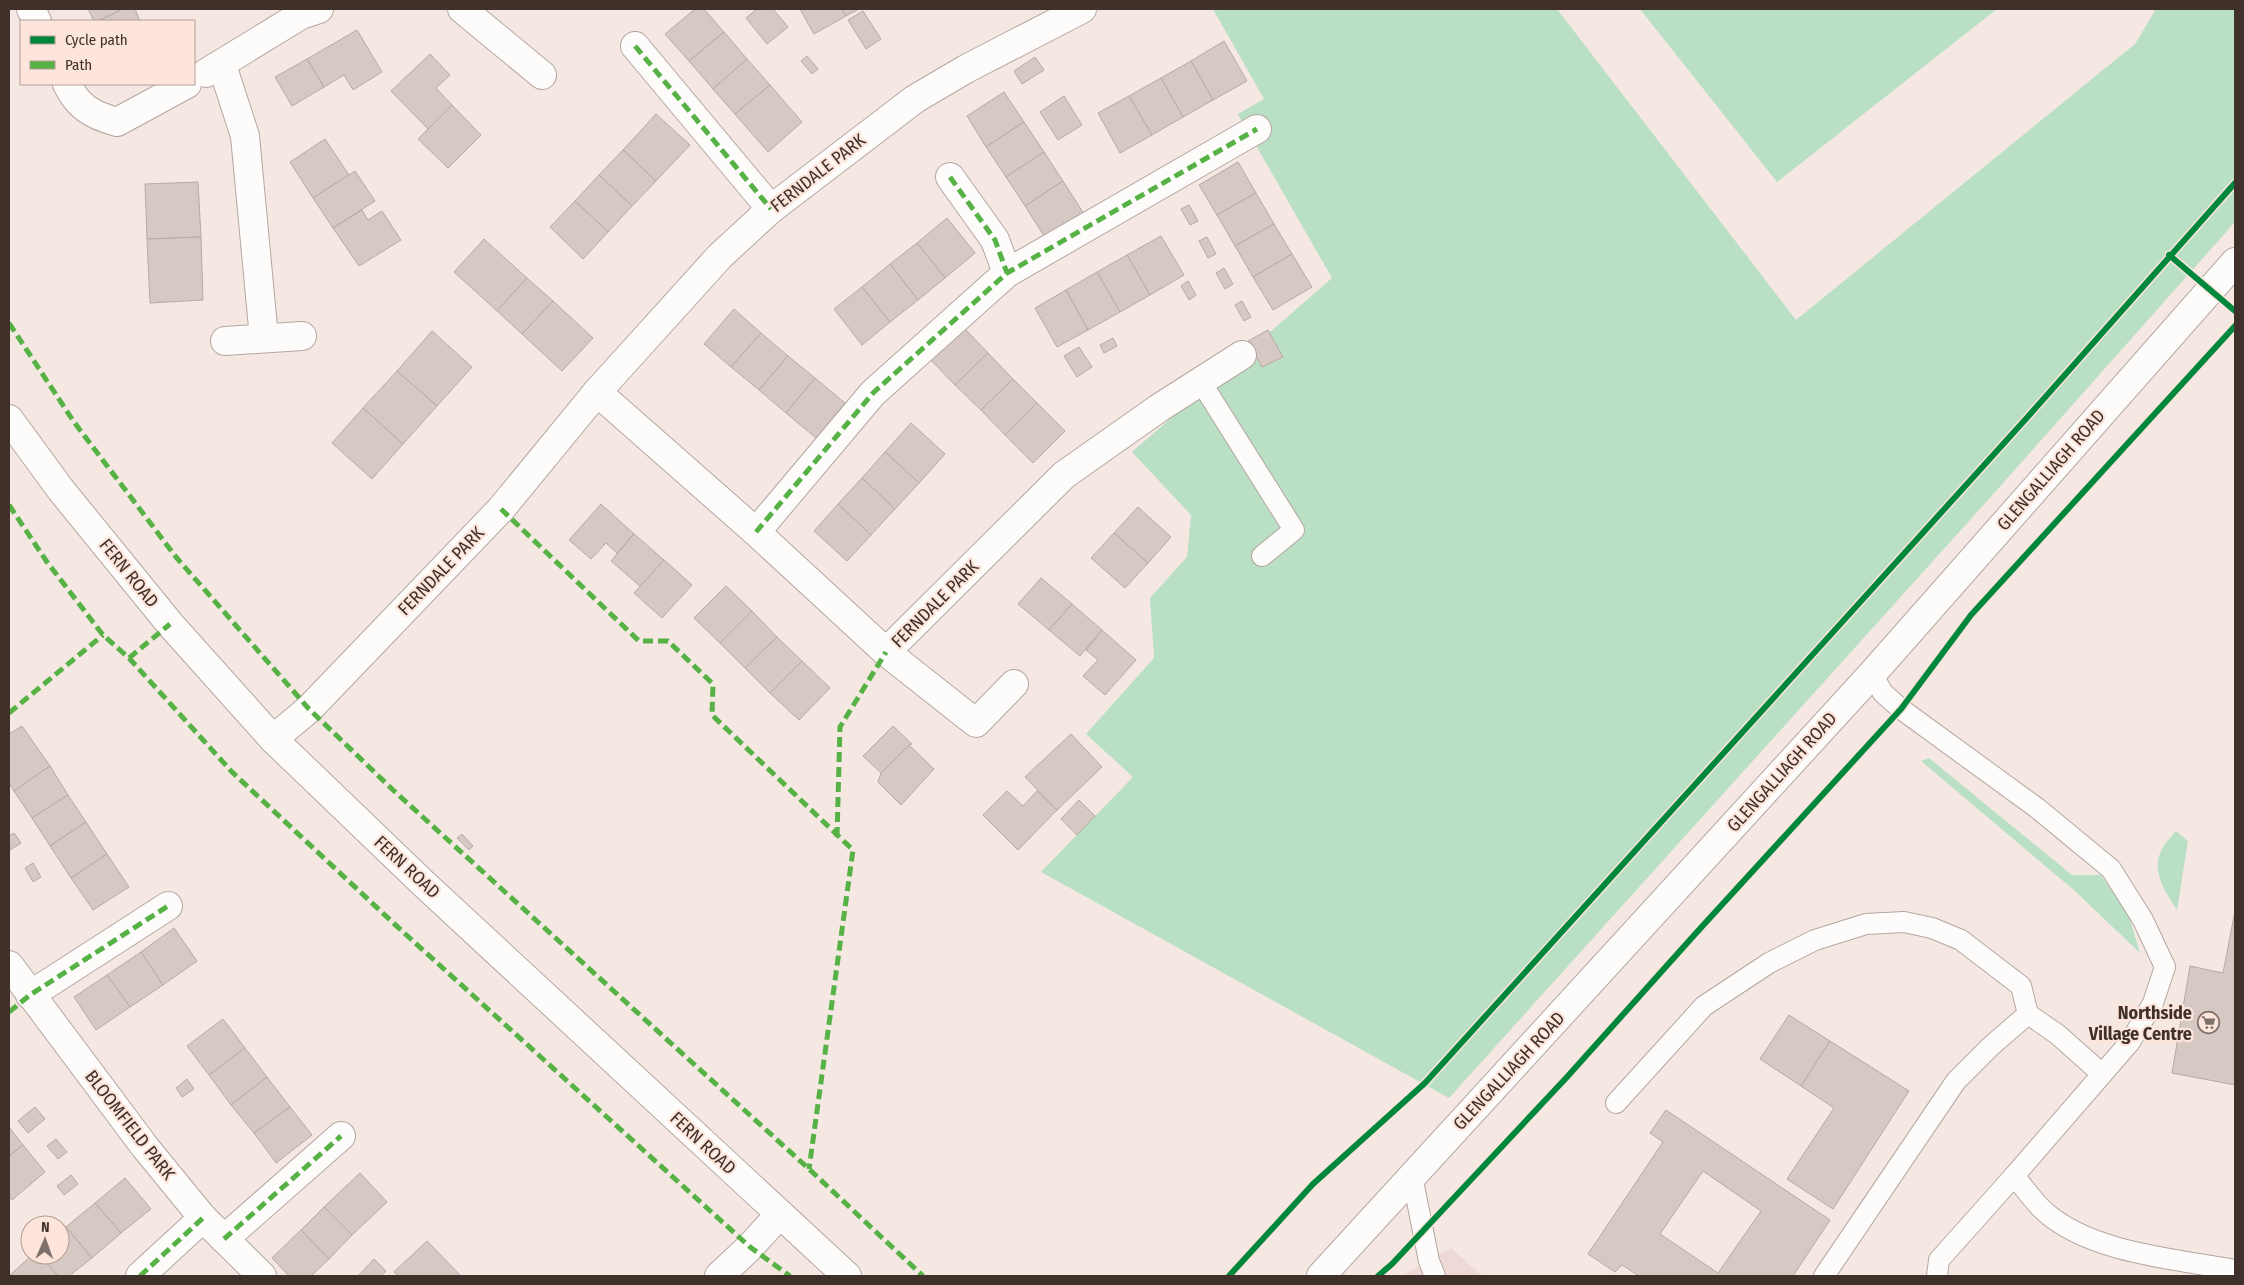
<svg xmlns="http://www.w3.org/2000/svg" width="2244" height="1285" viewBox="0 0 2244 1285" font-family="'Fira Sans Condensed',sans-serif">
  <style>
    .education { fill: #eed9d6 }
    .green { fill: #b9dfc5 }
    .building { fill: #d6c9c4; stroke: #b6aaa4; fill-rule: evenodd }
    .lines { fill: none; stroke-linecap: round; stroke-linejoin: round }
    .service-casing { stroke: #b4a7a2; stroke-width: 22 }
    .pedestrian-casing { stroke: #b4a7a2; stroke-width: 30 }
    .minor-casing { stroke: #b4a7a2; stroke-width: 30 }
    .secondary-casing { stroke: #b4a7a2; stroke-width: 30 }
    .service { stroke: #fefcfb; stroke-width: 20 }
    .pedestrian { stroke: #fefcfb; stroke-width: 28 }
    .minor { stroke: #fefcfb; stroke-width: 28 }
    .secondary { stroke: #fefcfb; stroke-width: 28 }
    .quiet { stroke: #57b246; stroke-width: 5; stroke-dasharray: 10 5; stroke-linecap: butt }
    .cycleway-casing { stroke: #fde5db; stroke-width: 9 }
    .cycleway { stroke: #00873e; stroke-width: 6 }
    .labels { text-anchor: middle; stroke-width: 4.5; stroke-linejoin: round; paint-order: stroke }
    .street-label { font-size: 18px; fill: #3f302a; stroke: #fde5db }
    .poi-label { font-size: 18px; font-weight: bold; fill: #3f302a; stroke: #fde5db; text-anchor: end }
  </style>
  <rect width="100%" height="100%" fill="#f5e8e3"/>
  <path class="education" d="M1451,1248L1482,1276H1403L1412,1270Z"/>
  <g class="green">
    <path d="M1213,9H1557L1796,320L2135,44L2156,9H2235V222L1988,500L1449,1098L1041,872L1133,777L1086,734L1154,658L1150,598L1187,557L1191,515L1132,452L1332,278L1238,114L1264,99Z"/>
    <path d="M1640,9H1997L1777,182Z"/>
    <path d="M1929,758L2072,875H2101L2129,916L2140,953L2075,891L1921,761Z"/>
    <path d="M2176,831L2188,841L2177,910C2166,893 2151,872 2161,851C2164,844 2171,837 2176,831Z"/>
  </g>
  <g class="building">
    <path d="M88,9H123L98,21H94Z"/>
    <path d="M123,9H135L140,21H98Z"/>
    <path d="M695,9H704L724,32L689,61L665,34Z"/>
    <path d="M757,9H773L788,27L767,44L746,18Z"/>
    <path d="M800,9H842L846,16L814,34Z"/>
    <path d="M842,9H859L846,16Z"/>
    <path d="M863,11L881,39L866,49L848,20Z"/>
    <path d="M357,30L382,72L353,90L344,75L324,87L307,59Z"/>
    <path d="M724,32L747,59L713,89L689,61Z"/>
    <path d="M1224,41L1247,81L1213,100L1191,61Z"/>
    <path d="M430,54L450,75L436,88L452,105L428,129L391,91Z"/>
    <path d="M807,56L818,69L812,74L801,61Z"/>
    <path d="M1035,57L1044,70L1022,84L1014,71Z"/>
    <path d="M307,59L324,87L292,106L275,77Z"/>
    <path d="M747,59L770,85L735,114L713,89Z"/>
    <path d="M1191,61L1213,100L1183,117L1161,78Z"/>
    <path d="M1161,78L1183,117L1152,135L1129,96Z"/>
    <path d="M770,85L802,122L768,152L735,114Z"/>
    <path d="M1004,92L1024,122L986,147L967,116Z"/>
    <path d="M1064,96L1082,125L1058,140L1040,112Z"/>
    <path d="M1129,96L1152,135L1120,153L1098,113Z"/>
    <path d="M452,105L481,135L448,168L418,139Z"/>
    <path d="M656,114L690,145L656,181L623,150Z"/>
    <path d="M1024,122L1044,152L1006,177L986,147Z"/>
    <path d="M325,139L349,175L313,198L290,162Z"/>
    <path d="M623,150L656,181L632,206L599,175Z"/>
    <path d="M1044,152L1063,181L1025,206L1006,177Z"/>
    <path d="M1238,162L1256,193L1217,215L1199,185Z"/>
    <path d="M355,171L375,201L333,228L313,198Z"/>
    <path d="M599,175L632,206L608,232L575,201Z"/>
    <path d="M1063,181L1084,214L1046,239L1025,206Z"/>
    <path d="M198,182L201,237L147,239L145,184Z"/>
    <path d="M1256,193L1274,224L1235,246L1217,215Z"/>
    <path d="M575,201L608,232L583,259L550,227Z"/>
    <path d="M1189,205L1198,221L1190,225L1181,209Z"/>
    <path d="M362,210L368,220L382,211L401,240L359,266L333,228Z"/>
    <path d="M947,218L975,253L945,278L917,243Z"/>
    <path d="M1274,224L1292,254L1253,277L1235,246Z"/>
    <path d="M1161,236L1184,275L1150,295L1127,255Z"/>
    <path d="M201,237L203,300L150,303L147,239Z"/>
    <path d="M1207,237L1216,254L1208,258L1199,241Z"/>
    <path d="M484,239L527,278L497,311L454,272Z"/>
    <path d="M917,243L945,278L918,300L890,264Z"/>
    <path d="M1292,254L1312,287L1273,310L1253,277Z"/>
    <path d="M1127,255L1150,295L1120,312L1097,272Z"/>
    <path d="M890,264L918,300L890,322L862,287Z"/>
    <path d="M1224,268L1233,284L1225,289L1216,273Z"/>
    <path d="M1097,272L1120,312L1088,330L1066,290Z"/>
    <path d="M527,278L553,301L522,334L497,311Z"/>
    <path d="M1188,281L1196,295L1189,300L1181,286Z"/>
    <path d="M862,287L890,322L862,345L834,309Z"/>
    <path d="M1066,290L1088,330L1057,347L1035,308Z"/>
    <path d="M553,301L593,338L562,371L522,334Z"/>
    <path d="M1242,301L1251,317L1244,321L1235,305Z"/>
    <path d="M734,309L761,333L731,367L704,344Z"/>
    <path d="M963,327L988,353L955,385L930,359Z"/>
    <path d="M1268,330L1283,357L1262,367L1248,341Z"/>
    <path d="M432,331L472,367L437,406L397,371Z"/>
    <path d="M761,333L788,356L759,390L731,367Z"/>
    <path d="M1113,338L1117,346L1104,353L1100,345Z"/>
    <path d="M1079,347L1092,367L1077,377L1064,356Z"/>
    <path d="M988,353L1013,379L981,410L955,385Z"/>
    <path d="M788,356L815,378L786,413L759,390Z"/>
    <path d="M397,371L437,406L403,444L363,408Z"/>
    <path d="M815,378L845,403L816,438L786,413Z"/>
    <path d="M1013,379L1037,403L1005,435L981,410Z"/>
    <path d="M1037,403L1065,431L1033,463L1005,435Z"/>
    <path d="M363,408L403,444L372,479L332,443Z"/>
    <path d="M911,423L945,454L919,483L885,452Z"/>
    <path d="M885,452L919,483L895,509L862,478Z"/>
    <path d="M862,478L895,509L871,535L838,504Z"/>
    <path d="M601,504L634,534L617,553L606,543L591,559L569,540Z"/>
    <path d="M838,504L871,535L847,561L814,531Z"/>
    <path d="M1138,507L1171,537L1148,563L1114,533Z"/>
    <path d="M1114,533L1148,563L1125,588L1091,558Z"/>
    <path d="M634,534L664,560L641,587L611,561Z"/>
    <path d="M664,560L692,585L662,618L634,593Z"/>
    <path d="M1041,578L1072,604L1049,630L1018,604Z"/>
    <path d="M726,586L752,611L720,643L694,618Z"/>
    <path d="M1072,604L1102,630L1080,656L1049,630Z"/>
    <path d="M752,611L777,637L745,668L720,643Z"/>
    <path d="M1102,630L1136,660L1105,695L1083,676L1098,660L1086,650Z"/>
    <path d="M777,637L802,661L770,693L745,668Z"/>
    <path d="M802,661L830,688L799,720L770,693Z"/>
    <path d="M22,726L50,766L14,791L9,783V734Z"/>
    <path d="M893,726L912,744L909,745L881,773L863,756Z"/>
    <path d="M1071,734L1102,767L1057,810L1025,777Z"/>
    <path d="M909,745L934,769L901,805L878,782L881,773Z"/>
    <path d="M50,766L68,795L32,818L14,791Z"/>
    <path d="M1007,791L1023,806L1037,791L1057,810L1018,850L983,815Z"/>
    <path d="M68,795L86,822L50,846L32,818Z"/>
    <path d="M1079,800L1095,816L1077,835L1061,819Z"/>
    <path d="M86,822L107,854L71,878L50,846Z"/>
    <path d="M14,833L21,843L10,850L9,836Z"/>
    <path d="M462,834L473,846L469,850L457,838Z"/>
    <path d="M107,854L129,887L93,910L71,878Z"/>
    <path d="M33,863L41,877L33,882L25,868Z"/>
    <path d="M2235,911V1085L2172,1073L2190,966L2223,973Z"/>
    <path d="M174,928L197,961L163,985L141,952Z"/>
    <path d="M141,952L163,985L130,1007L107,975Z"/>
    <path d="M107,975L130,1007L96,1030L74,997Z"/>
    <path d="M1789,1015L1830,1041L1801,1086L1760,1059Z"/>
    <path d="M223,1019L245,1048L209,1075L187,1046Z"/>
    <path d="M1830,1041L1909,1091L1833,1209L1787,1179L1834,1108L1801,1086Z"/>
    <path d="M245,1048L267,1077L231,1105L209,1075Z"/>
    <path d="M267,1077L290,1107L254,1133L231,1105Z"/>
    <path d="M187,1079L194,1089L182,1097L176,1088Z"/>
    <path d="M35,1107L45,1119L28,1133L18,1121Z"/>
    <path d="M290,1107L312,1135L276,1163L254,1133Z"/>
    <path d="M1666,1110L1830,1220L1793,1276H1639L1622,1265L1615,1272L1588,1254L1663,1142L1650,1133ZM1703,1171L1761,1211L1718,1273L1660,1234Z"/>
    <path d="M9,1127L23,1145L9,1156Z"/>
    <path d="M56,1139L67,1152L58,1159L47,1146Z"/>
    <path d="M23,1145L45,1172L12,1200L9,1196V1156Z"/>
    <path d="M360,1173L387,1202L352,1235L324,1207Z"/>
    <path d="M71,1175L78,1184L64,1195L57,1186Z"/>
    <path d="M125,1178L151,1209L121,1233L95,1203Z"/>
    <path d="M95,1203L121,1233L92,1258L66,1227Z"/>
    <path d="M324,1207L352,1235L329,1259L301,1230Z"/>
    <path d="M66,1227L92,1258L69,1276H58L40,1255H60V1232Z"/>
    <path d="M301,1230L329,1259L311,1276H289L272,1258Z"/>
    <path d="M427,1241L461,1276H398L394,1272Z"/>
    <path d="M32,1255H40L58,1276H9Z"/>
    <path d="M374,1259L386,1271L381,1276H358Z"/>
  </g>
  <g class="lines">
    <defs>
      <g id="service">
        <path d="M1201,382L1294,530L1262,556"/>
        <path d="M1872,674L1883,693L1901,709L2037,808L2111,869L2143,920L2165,967L2153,1003L2130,1042L2014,1176C2024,1187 2033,1201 2044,1211C2090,1253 2176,1259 2235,1270"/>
        <path d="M1616,1103L1704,1006L1769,963L1815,940L1866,924L1904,922L1932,928L1961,940L2021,986L2028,1014"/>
        <path d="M1412,1176L1429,1261L1435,1276"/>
        <path d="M1824,1276L1956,1081L1991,1046L2028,1014L2057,1034L2102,1074"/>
        <path d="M1937,1276L1939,1260L2014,1176"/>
      </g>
      <g id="pedestrian">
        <path d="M635,46L771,209"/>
        <path d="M950,177L995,240L1007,273"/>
        <path d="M756,532L873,393L1007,273L1257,129"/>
        <path d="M30,995L168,906"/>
        <path d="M224,1239L341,1136"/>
        <path d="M140,1276L203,1218"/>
      </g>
      <g id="minor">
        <path d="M31,9L37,21"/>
        <path d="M462,9L542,75"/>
        <path d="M222,65L245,136L264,338"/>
        <path d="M206,73L301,15L319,9"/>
        <path d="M67,84C78,107 92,115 117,122L187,84"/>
        <path d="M225,341L302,336"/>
        <path d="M597,392L756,532L886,652L1064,475L1159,408L1242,355"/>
        <path d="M9,419L61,490L170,624L273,739L424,884L847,1276"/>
        <path d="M886,652L976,723L1014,684"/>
        <path d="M273,739L309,709L501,509L597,392L720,256L771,209L915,99L966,69L1082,9"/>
        <path d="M9,965L145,1147L203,1218L262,1276"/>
        <path d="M719,1276L750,1247L780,1214"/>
      </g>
      <path id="secondary" d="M1321,1276L1872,674L2235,262"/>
    </defs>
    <use href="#service" class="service-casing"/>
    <use href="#pedestrian" class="pedestrian-casing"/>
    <use href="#minor" class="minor-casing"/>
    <use href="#secondary" class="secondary-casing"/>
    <use href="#service" class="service"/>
    <use href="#pedestrian" class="pedestrian"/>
    <use href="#minor" class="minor"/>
    <use href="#secondary" class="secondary"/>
    <g class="quiet">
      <path d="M635,46L771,209"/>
      <path d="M950,177L995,240L1007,273"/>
      <path d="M9,323L74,422L176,557L309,709L392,789L809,1169L923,1276"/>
      <path d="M9,505L47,562L103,635L129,658L232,772L402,931L750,1247L790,1276"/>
      <path d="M501,509L639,641H668L713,684L712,715L853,850L809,1169"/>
      <path d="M756,532L873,393L1007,273L1257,129"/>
      <path d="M129,658L170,624"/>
      <path d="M9,713L103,635"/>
      <path d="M837,837L840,727L886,652"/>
      <path d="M9,1012L30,995L168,906"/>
      <path d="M224,1239L341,1136"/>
      <path d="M140,1276L203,1218"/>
    </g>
    <defs>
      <g id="cycleway">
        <path d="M2169,255L2235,311"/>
        <path d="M1229,1276L1313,1184L1425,1083L2024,421L2235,183"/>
        <path d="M1378,1276L1392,1264L1567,1077L1697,932L1901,709L1971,615L2235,326"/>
      </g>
    </defs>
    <use href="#cycleway" class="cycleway-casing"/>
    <use href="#cycleway" class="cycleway"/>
  </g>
  <defs>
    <symbol id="supermarket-ring" viewBox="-11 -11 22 22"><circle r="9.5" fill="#fde5db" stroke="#7f706b" stroke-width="1.5"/><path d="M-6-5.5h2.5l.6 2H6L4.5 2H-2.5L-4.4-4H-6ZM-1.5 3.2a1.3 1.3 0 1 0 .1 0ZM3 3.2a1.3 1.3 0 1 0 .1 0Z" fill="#7f706b"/></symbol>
  </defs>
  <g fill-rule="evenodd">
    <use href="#supermarket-ring" x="2196" y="1010" width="25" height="25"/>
  </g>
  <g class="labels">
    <g class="street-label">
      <text transform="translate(818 173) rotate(-38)" y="6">FERNDALE PARK</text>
      <text transform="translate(2051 470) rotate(-49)" y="6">GLENGALLIAGH ROAD</text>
      <text transform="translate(441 571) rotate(-46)" y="6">FERNDALE PARK</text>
      <text transform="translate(129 573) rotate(51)" y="6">FERN ROAD</text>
      <text transform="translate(935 604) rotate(-45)" y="6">FERNDALE PARK</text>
      <text transform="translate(1782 772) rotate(-48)" y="6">GLENGALLIAGH ROAD</text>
      <text transform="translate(407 867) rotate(43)" y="6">FERN ROAD</text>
      <text transform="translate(1509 1071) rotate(-47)" y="6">GLENGALLIAGH ROAD</text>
      <text transform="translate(130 1125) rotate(52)" y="6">BLOOMFIELD PARK</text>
      <text transform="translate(703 1143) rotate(43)" y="6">FERN ROAD</text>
    </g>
    <g class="poi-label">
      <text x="2192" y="1019">Northside<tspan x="2192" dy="21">Village Centre</tspan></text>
    </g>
  </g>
  <rect width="2244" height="1285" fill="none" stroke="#3f302a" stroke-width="20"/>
  <rect x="20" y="20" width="175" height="65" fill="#fde5db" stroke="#b19d94"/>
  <rect x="30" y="36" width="25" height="8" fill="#00873e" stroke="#b19d94"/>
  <text x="65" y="45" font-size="15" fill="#3f302a">Cycle path</text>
  <rect x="30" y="61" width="25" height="8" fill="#57b246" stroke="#b19d94"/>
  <text x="65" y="70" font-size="15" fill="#3f302a">Path</text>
  <g transform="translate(45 1240) rotate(2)"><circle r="24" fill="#fde5db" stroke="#b19d94"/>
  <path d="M0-4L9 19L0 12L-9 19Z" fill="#7f706b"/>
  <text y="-8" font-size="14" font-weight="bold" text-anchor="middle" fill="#3f302a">N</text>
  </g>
</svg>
